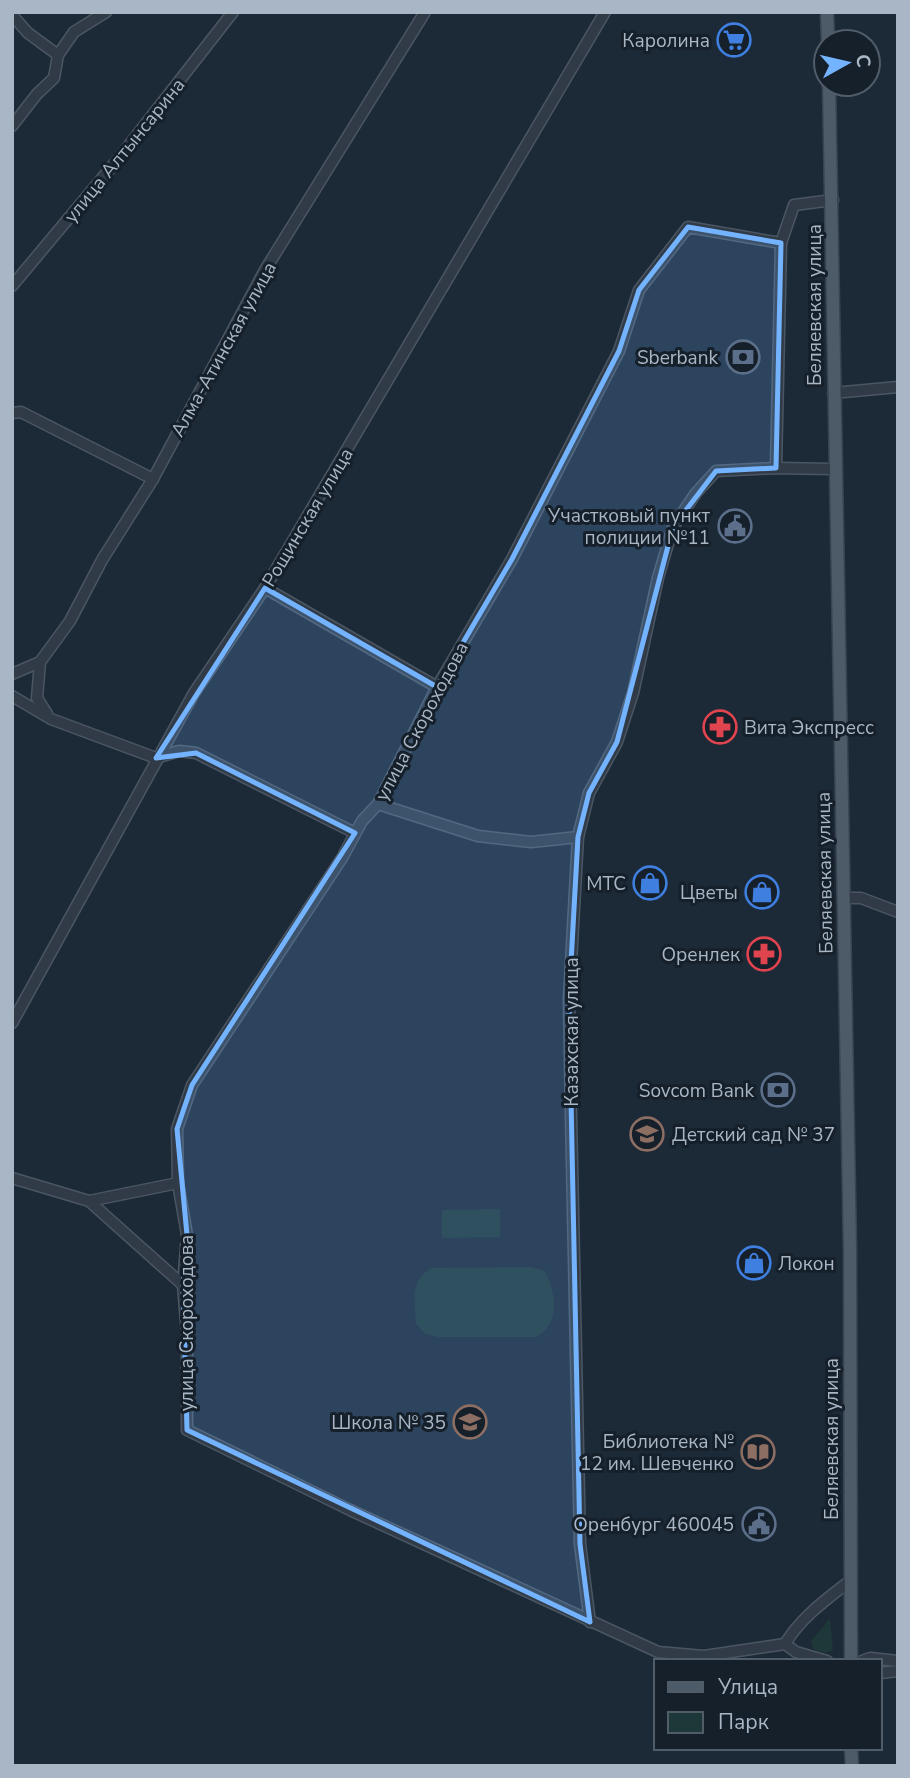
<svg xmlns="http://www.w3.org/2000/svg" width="910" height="1778" viewBox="0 0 910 1778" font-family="'Nunito Sans',sans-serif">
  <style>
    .green { fill: #1e3738 }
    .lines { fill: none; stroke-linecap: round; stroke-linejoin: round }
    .minor-casing { stroke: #4b5663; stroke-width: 13 }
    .major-casing { stroke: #394451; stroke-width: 15 }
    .minor { stroke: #303b47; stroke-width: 10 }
    .major { stroke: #4d5a68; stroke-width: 12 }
    .marked { fill: #74b3ff; fill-opacity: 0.2; stroke: #74b3ff; stroke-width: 5; stroke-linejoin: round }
    .labels { text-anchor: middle; stroke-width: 6; stroke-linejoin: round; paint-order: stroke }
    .poi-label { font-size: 19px; fill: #a9b6c5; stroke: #16202b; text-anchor: end }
    .street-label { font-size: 19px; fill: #a9b6c5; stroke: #16202b }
  </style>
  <rect width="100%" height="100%" fill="#1c2937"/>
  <g class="green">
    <path d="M500,1209V1237L442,1238V1210Z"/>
    <path d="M531,1267L545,1271C556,1293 561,1324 536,1337H438L426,1334L416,1324C415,1301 409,1280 432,1268Z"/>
    <path d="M830,1618L833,1650L824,1653L813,1649L811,1641Z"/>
  </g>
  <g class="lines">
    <defs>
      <g id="minor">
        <path d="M12,15L28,33L58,55"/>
        <path d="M12,126L37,94L54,78L58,55L74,32L106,12"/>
        <path d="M12,286L119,158L233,12"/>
        <path d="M833,393L898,387"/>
        <path d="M12,413L21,412L153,479"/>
        <path d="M776,468L781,243"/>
        <path d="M265,588L437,687"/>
        <path d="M40,662L37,698L47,714"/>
        <path d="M12,674L40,662L70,621L102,560L153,479L265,270L425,12"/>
        <path d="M12,696L51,719L156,758L179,751L196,753L355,833"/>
        <path d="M378,804L478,836L531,842L578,837"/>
        <path d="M844,898H861L898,912"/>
        <path d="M12,1023L194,693L265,588L605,12"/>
        <path d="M12,1178L89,1201L178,1183"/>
        <path d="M89,1201L183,1285"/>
        <path d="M590,1622L580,1544L571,1114L569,999L578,837L589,793L617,742L633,693L658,578L673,527L696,493L716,471L776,468L834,469"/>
        <path d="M785,1644C801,1617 827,1599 851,1580"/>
        <path d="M827,1661L796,1652L785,1644L704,1656L658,1652L350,1510L187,1430V1333L183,1285L187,1235L178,1183L177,1129L192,1085L342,858L362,821L378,804L437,687L512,559L619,351L639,290L688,227L781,243L794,205L833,200"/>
        <path d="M862,1661L870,1658L898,1661"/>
        <path d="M880,1673L898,1671"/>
      </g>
      <g id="major">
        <path d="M827,12L828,42"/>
        <path d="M829,84L850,1249L851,1661"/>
        <path d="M851,1748L852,1766"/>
      </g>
    </defs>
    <use href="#minor" class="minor-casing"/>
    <use href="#major" class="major-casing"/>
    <use href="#minor" class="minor"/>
    <use href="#major" class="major"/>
  </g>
  <path class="marked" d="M688,227L781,243L776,468L716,471L673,527L617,742L589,793L578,837L569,999L580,1544L590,1622L187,1430L183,1285L187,1235L177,1129L192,1085L355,833L196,753L156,758L265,588L437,687L512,559L619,351L639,290Z"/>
  <defs>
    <symbol id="supermarket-ring" viewBox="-11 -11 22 22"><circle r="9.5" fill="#16202b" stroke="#3f7fe0" stroke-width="1.5"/><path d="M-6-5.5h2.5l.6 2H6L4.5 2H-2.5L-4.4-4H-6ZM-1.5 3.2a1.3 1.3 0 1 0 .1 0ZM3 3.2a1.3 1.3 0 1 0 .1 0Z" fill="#3f7fe0"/></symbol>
    <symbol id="bank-ring" viewBox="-11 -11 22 22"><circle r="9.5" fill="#16202b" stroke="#5c6f8a" stroke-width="1.5"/><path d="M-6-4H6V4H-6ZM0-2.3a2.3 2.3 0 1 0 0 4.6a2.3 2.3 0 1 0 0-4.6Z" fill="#5c6f8a"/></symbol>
    <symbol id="civic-ring" viewBox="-11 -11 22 22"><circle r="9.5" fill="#16202b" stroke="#5c6f8a" stroke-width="1.5"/><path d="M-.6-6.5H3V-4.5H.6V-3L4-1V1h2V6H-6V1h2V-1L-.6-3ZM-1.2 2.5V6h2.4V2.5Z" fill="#5c6f8a"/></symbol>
    <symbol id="pharmacy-ring" viewBox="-11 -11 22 22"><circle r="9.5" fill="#16202b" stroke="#e0444e" stroke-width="1.5"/><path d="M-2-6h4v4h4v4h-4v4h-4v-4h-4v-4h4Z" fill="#e0444e"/></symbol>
    <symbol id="shop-ring" viewBox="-11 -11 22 22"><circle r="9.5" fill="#16202b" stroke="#3f7fe0" stroke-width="1.5"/><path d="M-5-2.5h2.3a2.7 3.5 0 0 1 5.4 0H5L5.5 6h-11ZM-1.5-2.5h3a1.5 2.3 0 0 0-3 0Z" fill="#3f7fe0"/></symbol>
    <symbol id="school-ring" viewBox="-11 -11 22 22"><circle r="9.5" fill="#16202b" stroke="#8d6e63" stroke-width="1.5"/><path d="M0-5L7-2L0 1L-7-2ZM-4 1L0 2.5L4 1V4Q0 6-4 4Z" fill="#8d6e63"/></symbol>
    <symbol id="library-ring" viewBox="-11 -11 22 22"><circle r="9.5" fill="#16202b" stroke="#8d6e63" stroke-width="1.5"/><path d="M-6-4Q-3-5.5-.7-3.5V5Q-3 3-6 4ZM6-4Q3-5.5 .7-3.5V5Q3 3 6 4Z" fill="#8d6e63"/></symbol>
  </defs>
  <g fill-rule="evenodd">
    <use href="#supermarket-ring" x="715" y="21" width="38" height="38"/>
    <use href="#bank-ring" x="724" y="338" width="38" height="38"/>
    <use href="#civic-ring" x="716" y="507" width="38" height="38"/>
    <use href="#pharmacy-ring" x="701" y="708" width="38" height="38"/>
    <use href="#shop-ring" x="631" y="864" width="38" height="38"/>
    <use href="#shop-ring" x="743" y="873" width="38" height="38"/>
    <use href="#pharmacy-ring" x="745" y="935" width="38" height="38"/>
    <use href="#bank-ring" x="759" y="1071" width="38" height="38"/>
    <use href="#school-ring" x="628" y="1115" width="38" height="38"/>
    <use href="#shop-ring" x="735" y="1244" width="38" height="38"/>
    <use href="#school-ring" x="451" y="1403" width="38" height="38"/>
    <use href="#library-ring" x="739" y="1433" width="38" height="38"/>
    <use href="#civic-ring" x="740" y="1505" width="38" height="38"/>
  </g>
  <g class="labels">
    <g class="poi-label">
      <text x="710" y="47">Каролина</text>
      <text x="718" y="364">Sberbank</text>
      <text x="710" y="522">Участковый пункт<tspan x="710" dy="22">полиции №11</tspan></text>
      <text x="744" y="734" text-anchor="start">Вита Экспресс</text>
      <text x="626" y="890">МТС</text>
      <text x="738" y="899">Цветы</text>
      <text x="740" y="961">Оренлек</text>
      <text x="754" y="1097">Sovcom Bank</text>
      <text x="672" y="1141" text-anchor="start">Детский сад № 37</text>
      <text x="778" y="1270" text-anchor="start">Локон</text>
      <text x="446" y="1429">Школа № 35</text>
      <text x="734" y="1448">Библиотека №<tspan x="734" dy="22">12 им. Шевченко</tspan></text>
      <text x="734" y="1531">Оренбург 460045</text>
    </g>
    <g class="street-label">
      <text transform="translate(124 150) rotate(-51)" y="7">улица Алтынсарина</text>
      <text transform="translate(814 305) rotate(-90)" y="7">Беляевская улица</text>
      <text transform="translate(223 349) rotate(-61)" y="7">Алма-Атинская улица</text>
      <text transform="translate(307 517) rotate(-59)" y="7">Рощинская улица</text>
      <text transform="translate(421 721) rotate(-62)" y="7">улица Скороходова</text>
      <text transform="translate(824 873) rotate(-91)" y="7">Беляевская улица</text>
      <text transform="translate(571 1032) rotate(-90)" y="7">Казахская улица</text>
      <text transform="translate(186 1323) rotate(-90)" y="7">улица Скороходова</text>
      <text transform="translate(831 1439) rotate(-90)" y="7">Беляевская улица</text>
    </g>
  </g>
  <rect width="910" height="1778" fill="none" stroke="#a9b6c5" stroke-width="28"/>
  <rect x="654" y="1659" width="228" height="91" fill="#16202b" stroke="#515c69" stroke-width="2"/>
  <rect x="668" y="1682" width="35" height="10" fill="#4d5a68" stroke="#515c69" stroke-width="2"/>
  <text x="718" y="1694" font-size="21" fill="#a9b6c5">Улица</text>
  <rect x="668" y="1712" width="35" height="21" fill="#1e3738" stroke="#515c69" stroke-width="2"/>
  <text x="718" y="1729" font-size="21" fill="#a9b6c5">Парк</text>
  <g transform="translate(847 63) rotate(82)"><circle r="33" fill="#16202b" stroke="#515c69" stroke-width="2"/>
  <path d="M0-5L12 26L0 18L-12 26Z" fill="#74b3ff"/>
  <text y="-10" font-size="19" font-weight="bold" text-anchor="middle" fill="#a9b6c5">С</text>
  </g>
</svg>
